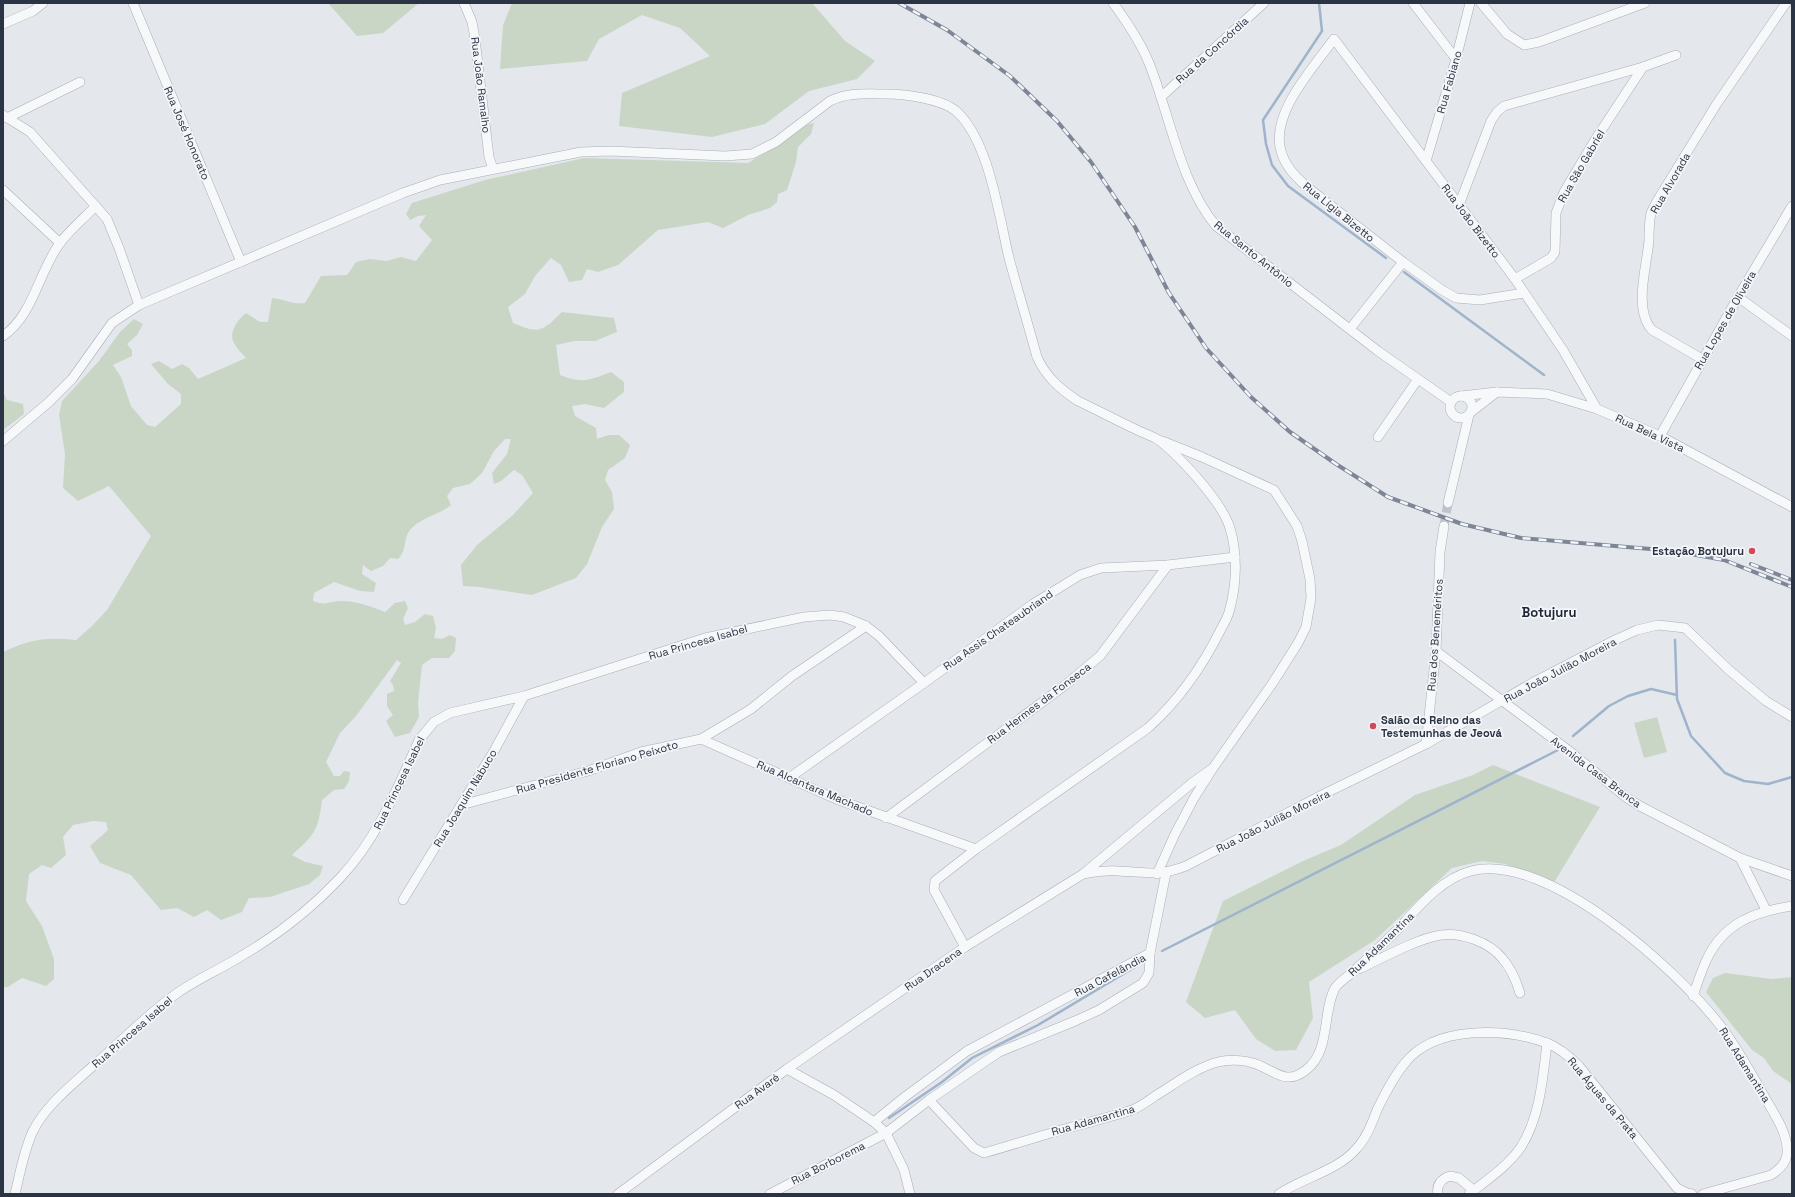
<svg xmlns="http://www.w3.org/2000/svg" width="1795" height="1197" viewBox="0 0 1795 1197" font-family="'Space Grotesk',sans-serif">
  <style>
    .green { fill: #c9d6c5 }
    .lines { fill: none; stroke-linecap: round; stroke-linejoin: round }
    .stream { stroke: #9fb4cc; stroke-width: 2.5 }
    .street-tunnel { stroke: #bfc3cb; stroke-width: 9; stroke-dasharray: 9 4.5; stroke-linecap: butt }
    .street-casing { stroke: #a9aeb7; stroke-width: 10 }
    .street { stroke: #f7f8fa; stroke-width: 9 }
    .rail-casing { stroke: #7d8696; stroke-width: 4 }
    .rail { stroke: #f4f6f9; stroke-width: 2.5; stroke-dasharray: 8; stroke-linecap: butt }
    .poi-dot { fill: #d1495b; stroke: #f4f6f9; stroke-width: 1.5 }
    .labels { text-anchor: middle; stroke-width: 3.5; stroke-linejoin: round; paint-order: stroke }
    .street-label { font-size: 11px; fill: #2b3445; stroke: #f4f6f9 }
    .poi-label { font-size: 11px; font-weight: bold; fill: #2b3445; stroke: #f4f6f9; text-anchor: end }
    .quarter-label { font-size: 13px; font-weight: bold; fill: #1d2536; stroke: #f4f6f9 }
  </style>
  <rect width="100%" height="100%" fill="#e4e7ec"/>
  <g class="green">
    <path d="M328,3H419L383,33L357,36Z"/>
    <path d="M512,3H812L845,41L875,61L857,79L809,91L765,124L712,137L619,126L622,93L710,56L680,28L642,15L599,39L587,61L500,69L503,25Z"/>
    <path d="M814,123L811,134L798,147L796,162L787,190L778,194L777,202L770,208L748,215L723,228L708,222L658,230L618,265L598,272L587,269L582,280L569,282L561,265L551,258L535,276L525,294L508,307L513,323C539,334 542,332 562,312L614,318L617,332L595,341H574L556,345L560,375C582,384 590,380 611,372L624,382V392L604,408L585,404L572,406L575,416L596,428L597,439L609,435H619L630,445L625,458L608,470L605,480L612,492L614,509L602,527L587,564L576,578L532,595L479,587L463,586L461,565L477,545L513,515L533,493L522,475L514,470L501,481L494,484L492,473L507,454L511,439H505L494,451L482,473L470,484L453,488L447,496L451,505C439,515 421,517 410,530C403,539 407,551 398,559L390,558L383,566L371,571L363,565L362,574L376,583L374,592L360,591L334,582L314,593L313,601C326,606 327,602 340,601C352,600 374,607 385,612L395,603L405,601L408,608L403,619L405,625L415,622L425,614L433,616L436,628L434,638L442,639L450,635L456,638L455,651L449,658H432L422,665L418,702L419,717L410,733L395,737L386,721L393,715L387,706V694L394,691L393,685L390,681L401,663L397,660L356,716L340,733L326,762L334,776H340L344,771L350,772L349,781L344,789L334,790L322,800C318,831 315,834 292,855L305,862L323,866L320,875L309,884L270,897L249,898L242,912L221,920L207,910L194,917L177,908L161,910L131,875L100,863L90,846L108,830L106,822L93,821L73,825L63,837L66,855L51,868L42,865L29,874L26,901L42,926L54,959V979L46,986L22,978L8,987H3V652C31,639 45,637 76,640L92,626L107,610L151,536L109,486L78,501L63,488L65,454L59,415L62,401L99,361L120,332L134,319L143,324L137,335L127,344L132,350V356L113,365L121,377L131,406L147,425L155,427L181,404V394L168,384L151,364L159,361L172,369L182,364L189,368L198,379L246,358C242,353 237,349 234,343C228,333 238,319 246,313L260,322H268L272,298C284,299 293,305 305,303L321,276L347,275L356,262L370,259L386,261L401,257L416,261L432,240L419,226L426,215L418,216L410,220L406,214L412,203L485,180L584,158L748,163L782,143L804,125Z"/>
    <path d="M3,392L7,400L23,404L24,414L3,430Z"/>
    <path d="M1657,717L1667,752L1644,758L1634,723Z"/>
    <path d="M1493,765L1600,807L1553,884L1505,864L1482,861L1452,868L1375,940L1309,982L1313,1018L1296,1050L1275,1051L1256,1039L1235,1010L1205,1018L1186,1002L1223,901L1303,861L1341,845L1415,795L1473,775Z"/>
    <path d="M1725,973L1772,979L1792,977V1084L1773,1071L1764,1058L1752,1050L1706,992L1713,978Z"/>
  </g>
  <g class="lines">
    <g class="stream">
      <path d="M1319,3L1322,31L1263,120L1266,144L1272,165L1288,186L1386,258"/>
      <path d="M1404,272L1544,375"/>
      <path d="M1675,640L1677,699L1691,736L1725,773L1744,781L1768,784L1792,777"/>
      <path d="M1573,736L1609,706L1628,696L1651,689L1677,695"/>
      <path d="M1162,951L1558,750"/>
      <path d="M889,1118L942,1082L972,1058L1038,1025L1140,964"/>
    </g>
    <path class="street-tunnel" d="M1444,526L1448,503"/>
    <defs>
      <g id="street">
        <path d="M133,3L241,262"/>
        <path d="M464,3L472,22L475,39L489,157L493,169"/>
        <path d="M1113,3C1127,22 1140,41 1149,63C1170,115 1180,183 1216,226L1378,351L1451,402"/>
        <path d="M1413,3L1456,59"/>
        <path d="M1481,3L1507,34L1524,45L1539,42L1645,3"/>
        <path d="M3,24L33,11L43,3"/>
        <path d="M1161,97L1264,3"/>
        <path d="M3,115L30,132L107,219L119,248L139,305"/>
        <path d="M7,118L80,82"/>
        <path d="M1426,161L1456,59L1470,3"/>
        <path d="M3,190L60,243"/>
        <path d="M1459,205L1491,121L1497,112L1504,106L1643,67L1676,55"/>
        <path d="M1515,279L1551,258L1555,252L1556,213L1564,192L1595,140L1643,67"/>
        <path d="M1524,293L1480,300L1456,298L1442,290L1403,262L1306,186C1295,176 1285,166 1281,151C1270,114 1313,68 1334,39L1515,279L1563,350L1597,409"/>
        <path d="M1738,297L1792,336"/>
        <path d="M1350,329L1403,262"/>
        <path d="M3,336C33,316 39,271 60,243C70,230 84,218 96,206"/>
        <path d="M1702,359L1652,330C1633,309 1647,266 1649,240C1649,231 1649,222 1651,213L1657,201L1716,105L1786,3"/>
        <circle cx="1461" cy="407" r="11"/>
        <path d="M1461,396L1497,392L1547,394L1597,409L1660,436L1792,507"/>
        <path d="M1471,412L1497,392"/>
        <path d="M1660,436L1738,297L1792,206"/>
        <path d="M1378,437L1418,379"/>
        <path d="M3,441L49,402L72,379L112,323L139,305L403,193L440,180L581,152L610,151L725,156L752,154L776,142L830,101C848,92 867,94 887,94C905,94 942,99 956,111C989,140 999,216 1009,258C1018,291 1028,324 1037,357C1046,377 1060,389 1078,401C1097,410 1116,420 1135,429C1143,433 1153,436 1160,441C1182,459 1219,499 1229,525C1238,552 1237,585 1229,612C1227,619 1223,625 1220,631C1202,667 1178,701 1148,728L976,849L935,881L934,890L965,947"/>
        <path d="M1448,503L1469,415"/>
        <path d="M1436,651L1568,750L1627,798L1640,806L1740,858L1792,876"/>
        <path d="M701,739L836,799L976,849"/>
        <path d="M1426,744L1436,651L1440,552L1444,526"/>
        <path d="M789,778L924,683L1033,604L1080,575L1101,568L1168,565L1235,557"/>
        <path d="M461,805L588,771L641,752L701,739L751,709L792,676L866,626"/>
        <path d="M886,818L1064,686L1100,656L1168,565"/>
        <path d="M1740,858L1766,910"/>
        <path d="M1083,874C1094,872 1106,870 1118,871C1147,872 1157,877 1186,866L1324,794L1426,744L1534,682L1615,640L1637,630L1658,625L1685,628L1729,670L1766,701L1792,717"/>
        <path d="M1157,874L1175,834L1194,798L1213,768L1272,684L1298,643L1306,627L1311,598L1310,579L1302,541L1297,526L1274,490L1202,457L1162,441"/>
        <path d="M403,900L494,751L524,696"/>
        <path d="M1359,969C1383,958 1416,939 1441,935C1461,932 1489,942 1502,958C1511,968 1516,980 1520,993"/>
        <path d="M1693,996C1697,984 1701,972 1706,961C1723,923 1754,912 1792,906"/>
        <path d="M787,1069L834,1095L874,1122L886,1133L904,1170L910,1194"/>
        <path d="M929,1100L974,1148L984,1153C1012,1145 1040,1136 1068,1128C1089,1122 1111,1117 1132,1110C1140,1107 1148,1101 1155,1096C1175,1084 1195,1068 1218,1062C1229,1059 1245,1060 1256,1064C1275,1071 1286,1086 1306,1070C1331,1051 1322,1012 1335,988C1340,981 1349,976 1355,970C1370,956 1385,942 1399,928C1419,906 1441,879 1471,871C1546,851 1676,969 1719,1024C1736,1045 1749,1070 1763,1094C1772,1111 1789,1133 1787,1154C1786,1164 1779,1170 1771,1175L1703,1194"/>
        <path d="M874,1122L906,1096L967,1051L1150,953"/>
        <path d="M15,1194C20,1173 24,1150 33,1131C46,1105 72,1085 93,1066C121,1042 146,1015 176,994C194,981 214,972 233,961C272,939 309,911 340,878C377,839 397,789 419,740L434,722L450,713L524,696L705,638L804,617L830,615L844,617L866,626L879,636L924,683"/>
        <path d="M618,1194L787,1069L965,947L1083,874L1192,783L1213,768"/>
        <path d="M770,1194L886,1133L929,1100L999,1052L1075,1021L1099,1010L1143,983L1149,973L1150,953L1166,873"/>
        <path d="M1279,1194C1304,1177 1338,1171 1357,1148C1367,1137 1372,1123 1377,1110C1385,1094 1393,1077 1405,1063C1435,1025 1505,1028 1547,1043C1560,1048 1569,1056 1579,1066L1677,1188L1687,1193L1692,1194"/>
        <path d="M1438,1194C1436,1185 1441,1179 1450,1176L1459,1178L1473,1190"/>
        <path d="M1469,1194C1487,1180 1508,1166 1521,1147C1540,1117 1543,1077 1547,1043"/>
      </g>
    </defs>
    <use href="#street" class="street-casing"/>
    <use href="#street" class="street"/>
    <defs>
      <g id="rail">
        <path d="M899,3L947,30L1010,76L1057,121L1091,162L1135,227L1169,293L1206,348L1251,397L1290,432L1336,464L1388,497L1462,524L1521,538L1674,551L1724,560L1792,587"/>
        <path d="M1751,564L1792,580"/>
      </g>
    </defs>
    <use href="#rail" class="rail-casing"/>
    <use href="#rail" class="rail"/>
  </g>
  <g class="poi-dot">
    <circle cx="1752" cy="551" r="4"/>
    <circle cx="1373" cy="726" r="4"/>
  </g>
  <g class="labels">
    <g class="street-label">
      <text transform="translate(1212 50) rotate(-42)" y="4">Rua da Concórdia</text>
      <text transform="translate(1449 82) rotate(-74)" y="4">Rua Fabiano</text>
      <text transform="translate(481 85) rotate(83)" y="4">Rua João Ramalho</text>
      <text transform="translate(187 133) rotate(67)" y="4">Rua José Honorato</text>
      <text transform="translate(1581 166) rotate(-60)" y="4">Rua São Gabriel</text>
      <text transform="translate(1670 183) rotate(-60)" y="4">Rua Alvorada</text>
      <text transform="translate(1339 212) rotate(39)" y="4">Rua Lígia Bizetto</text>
      <text transform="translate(1471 221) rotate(53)" y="4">Rua João Bizetto</text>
      <text transform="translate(1254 254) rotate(39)" y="4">Rua Santo Antônio</text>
      <text transform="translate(1725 320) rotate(-60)" y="4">Rua Lopes de Oliveira</text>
      <text transform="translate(1650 433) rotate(25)" y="4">Rua Bela Vista</text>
      <text transform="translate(998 630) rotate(-35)" y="4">Rua Assis Chateaubriand</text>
      <text transform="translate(1435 635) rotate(-86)" y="4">Rua dos Beneméritos</text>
      <text transform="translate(698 642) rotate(-16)" y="4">Rua Princesa Isabel</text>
      <text transform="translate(1560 670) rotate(-28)" y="4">Rua João Julião Moreira</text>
      <text transform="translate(1039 703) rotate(-37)" y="4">Rua Hermes da Fonseca</text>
      <text transform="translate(597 767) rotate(-16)" y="4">Rua Presidente Floriano Peixoto</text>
      <text transform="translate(1596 772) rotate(37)" y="4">Avenida Casa Branca</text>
      <text transform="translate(399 783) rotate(-64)" y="4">Rua Princesa Isabel</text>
      <text transform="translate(815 788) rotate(23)" y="4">Rua Alcantara Machado</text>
      <text transform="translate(465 798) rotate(-59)" y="4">Rua Joaquim Nabuco</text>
      <text transform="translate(1273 821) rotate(-27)" y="4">Rua João Julião Moreira</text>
      <text transform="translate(1381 944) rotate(-44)" y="4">Rua Adamantina</text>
      <text transform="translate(933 969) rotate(-35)" y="4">Rua Dracena</text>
      <text transform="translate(1110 975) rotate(-28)" y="4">Rua Cafelândia</text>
      <text transform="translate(132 1032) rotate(-41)" y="4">Rua Princesa Isabel</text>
      <text transform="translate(1745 1065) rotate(58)" y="4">Rua Adamantina</text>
      <text transform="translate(757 1091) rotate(-36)" y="4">Rua Avaré</text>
      <text transform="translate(1603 1098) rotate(50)" y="4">Rua Águas da Prata</text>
      <text transform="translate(1093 1120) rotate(-16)" y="4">Rua Adamantina</text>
      <text transform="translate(828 1163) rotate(-27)" y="4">Rua Borborema</text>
    </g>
    <g class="poi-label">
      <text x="1744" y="555">Estação Botujuru</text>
      <text x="1381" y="724" text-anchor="start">Salão do Reino das<tspan x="1381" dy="13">Testemunhas de Jeová</tspan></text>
    </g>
    <g class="quarter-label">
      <text x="1549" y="617">Botujuru</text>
    </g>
  </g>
  <rect width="1795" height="1197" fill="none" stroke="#2b3445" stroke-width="8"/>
</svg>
